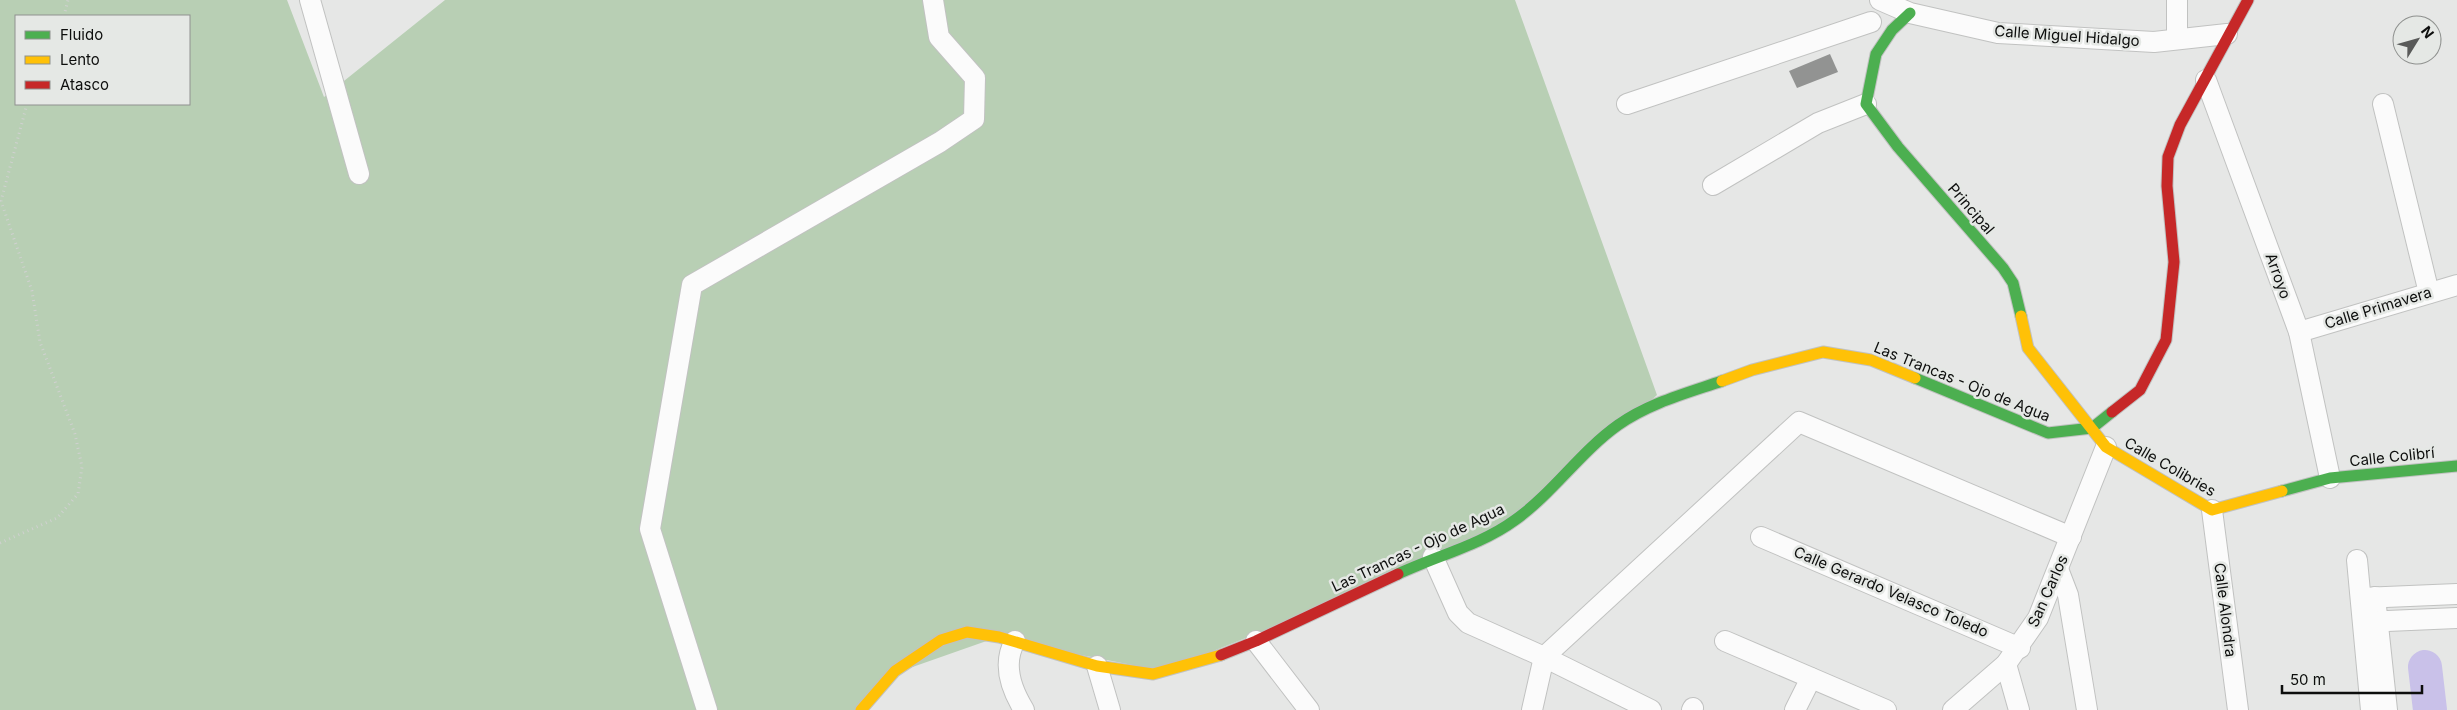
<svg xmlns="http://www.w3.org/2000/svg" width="2457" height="710" viewBox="0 0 2457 710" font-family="Inter,sans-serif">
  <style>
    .forest { fill: #b8cfb4; fill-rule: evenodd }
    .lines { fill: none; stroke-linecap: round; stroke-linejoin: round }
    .river { stroke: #c9c1e9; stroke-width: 34 }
    .building { fill: #929392 }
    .street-casing { stroke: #c1c2c1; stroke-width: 22 }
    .fast-casing { stroke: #c1c2c1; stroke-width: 13 }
    .slow-casing { stroke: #c1c2c1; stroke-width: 13 }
    .jam-casing { stroke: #c1c2c1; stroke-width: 13 }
    .path { stroke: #d0d1d0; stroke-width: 3; stroke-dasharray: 1 4; stroke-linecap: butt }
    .street { stroke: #fbfbfb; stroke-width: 20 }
    .fast { stroke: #4caf50; stroke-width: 11 }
    .slow { stroke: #ffc107; stroke-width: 11 }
    .jam { stroke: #c62828; stroke-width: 11 }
    .labels { text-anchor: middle; stroke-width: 5; stroke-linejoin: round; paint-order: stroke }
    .street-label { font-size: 15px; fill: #0d0e0d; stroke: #e5e8e5 }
  </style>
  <rect width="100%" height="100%" fill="#e6e7e6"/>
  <path class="forest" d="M0,0H287L324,97L445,0H1515L1657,395L1501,536L1163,671L995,638L904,670L857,710H0ZM16,16H189V104H16Z"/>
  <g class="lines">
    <path class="river" d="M2425,667L2430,710"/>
  </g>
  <path class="building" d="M1830,54L1838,72L1797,88L1789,71Z"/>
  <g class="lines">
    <defs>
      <g id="street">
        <path d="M310,0L359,174"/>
        <path d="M1880,0L1910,13L1998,33L2154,42L2227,34"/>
        <path d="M2177,39V0"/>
        <path d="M2206,80L2299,332L2330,478"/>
        <path d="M1627,104L1871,22"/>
        <path d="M2383,104L2429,293"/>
        <path d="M1713,185L1818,123L1866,104"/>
        <path d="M2299,332L2457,285"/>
        <path d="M2212,510L2238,710"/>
        <path d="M1761,537L2020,648"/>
        <path d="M1433,557L1458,613L1468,623L1544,657L1651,710"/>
        <path d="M2357,560L2371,710"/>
        <path d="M2058,569L2068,595L2087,710"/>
        <path d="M2375,597L2387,710"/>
        <path d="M2362,598L2457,594"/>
        <path d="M2364,622L2457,618"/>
        <path d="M1015,641C1002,664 1011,689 1024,710"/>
        <path d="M1256,641L1309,710"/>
        <path d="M1725,641L1886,710"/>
        <path d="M2006,664L2019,710"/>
        <path d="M1097,666L1110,710"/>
        <path d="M707,710L650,529L692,285L940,142L974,119L975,78L939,37L933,0"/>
        <path d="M1532,710L1544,657L1799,422L2071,537"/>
        <path d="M1692,710L1693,708"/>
        <path d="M1795,710L1811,678"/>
        <path d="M1953,710L2006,664L2038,618L2106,447"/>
      </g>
      <g id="fast">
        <path d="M1910,13L1892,30L1876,54L1866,104L1898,147L2003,268L2013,283L2021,316"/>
        <path d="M1915,378L2048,433L2092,428L2112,412"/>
        <path d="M2282,491L2330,478L2457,466"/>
        <path d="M1398,574C1436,556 1481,545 1515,520C1553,493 1580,452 1618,425C1649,403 1687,393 1722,381"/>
      </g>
      <g id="slow">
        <path d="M2021,316L2028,348L2106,447L2212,510L2282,491"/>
        <path d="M1722,381L1752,370L1823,352L1871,360L1915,378"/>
        <path d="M861,710L895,671L941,640L967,632L999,637L1097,666L1153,674L1221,655"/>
      </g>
      <g id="jam">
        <path d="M2112,412L2140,390L2166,340L2174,262L2167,186L2168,157L2180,125L2248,0"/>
        <path d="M1221,655L1256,641L1398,574"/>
      </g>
    </defs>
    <use href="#street" class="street-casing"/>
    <use href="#fast" class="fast-casing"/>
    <use href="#slow" class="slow-casing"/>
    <use href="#jam" class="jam-casing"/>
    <g class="path">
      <path d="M64,16L68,0"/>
      <path d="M0,543L57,518L78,494L82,467L75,434L40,342L32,291L1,201L27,104"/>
    </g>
    <use href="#street" class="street"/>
    <use href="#fast" class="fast"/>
    <use href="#slow" class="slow"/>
    <use href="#jam" class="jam"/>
  </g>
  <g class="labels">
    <g class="street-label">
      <text transform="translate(2067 36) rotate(4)" y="5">Calle Miguel Hidalgo</text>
      <text transform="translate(1971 209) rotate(49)" y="5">Principal</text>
      <text transform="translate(2278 276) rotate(70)" y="5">Arroyo</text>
      <text transform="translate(2378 308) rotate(-17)" y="5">Calle Primavera</text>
      <text transform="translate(1962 382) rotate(22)" y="5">Las Trancas - Ojo de Agua</text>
      <text transform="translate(2392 457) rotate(-6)" y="5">Calle Colibrí</text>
      <text transform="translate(2170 467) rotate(30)" y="5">Calle Colibries</text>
      <text transform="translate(1418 548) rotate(-25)" y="5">Las Trancas - Ojo de Agua</text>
      <text transform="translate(2048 591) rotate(-66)" y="5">San Carlos</text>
      <text transform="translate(1891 592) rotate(23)" y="5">Calle Gerardo Velasco Toledo</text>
      <text transform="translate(2225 610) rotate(83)" y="5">Calle Alondra</text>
    </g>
  </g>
  <rect x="15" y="15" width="175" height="90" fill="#e5e8e5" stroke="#8f918f"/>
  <rect x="25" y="31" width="25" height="8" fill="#4caf50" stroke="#8f918f"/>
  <text x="60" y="40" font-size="15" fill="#0d0e0d">Fluido</text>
  <rect x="25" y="56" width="25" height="8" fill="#ffc107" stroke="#8f918f"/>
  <text x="60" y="65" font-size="15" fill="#0d0e0d">Lento</text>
  <rect x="25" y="81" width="25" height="8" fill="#c62828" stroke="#8f918f"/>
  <text x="60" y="90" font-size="15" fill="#0d0e0d">Atasco</text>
  <g transform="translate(2417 40) rotate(53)"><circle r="24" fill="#e5e8e5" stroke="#8f918f"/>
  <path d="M0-4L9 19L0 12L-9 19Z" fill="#595a59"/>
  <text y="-8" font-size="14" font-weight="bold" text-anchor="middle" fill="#0d0e0d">N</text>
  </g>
  <path d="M2282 685v8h140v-8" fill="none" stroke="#0d0e0d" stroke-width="2.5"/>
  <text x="2290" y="685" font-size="15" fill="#0d0e0d" stroke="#e5e8e5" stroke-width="4" paint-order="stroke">50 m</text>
</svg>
